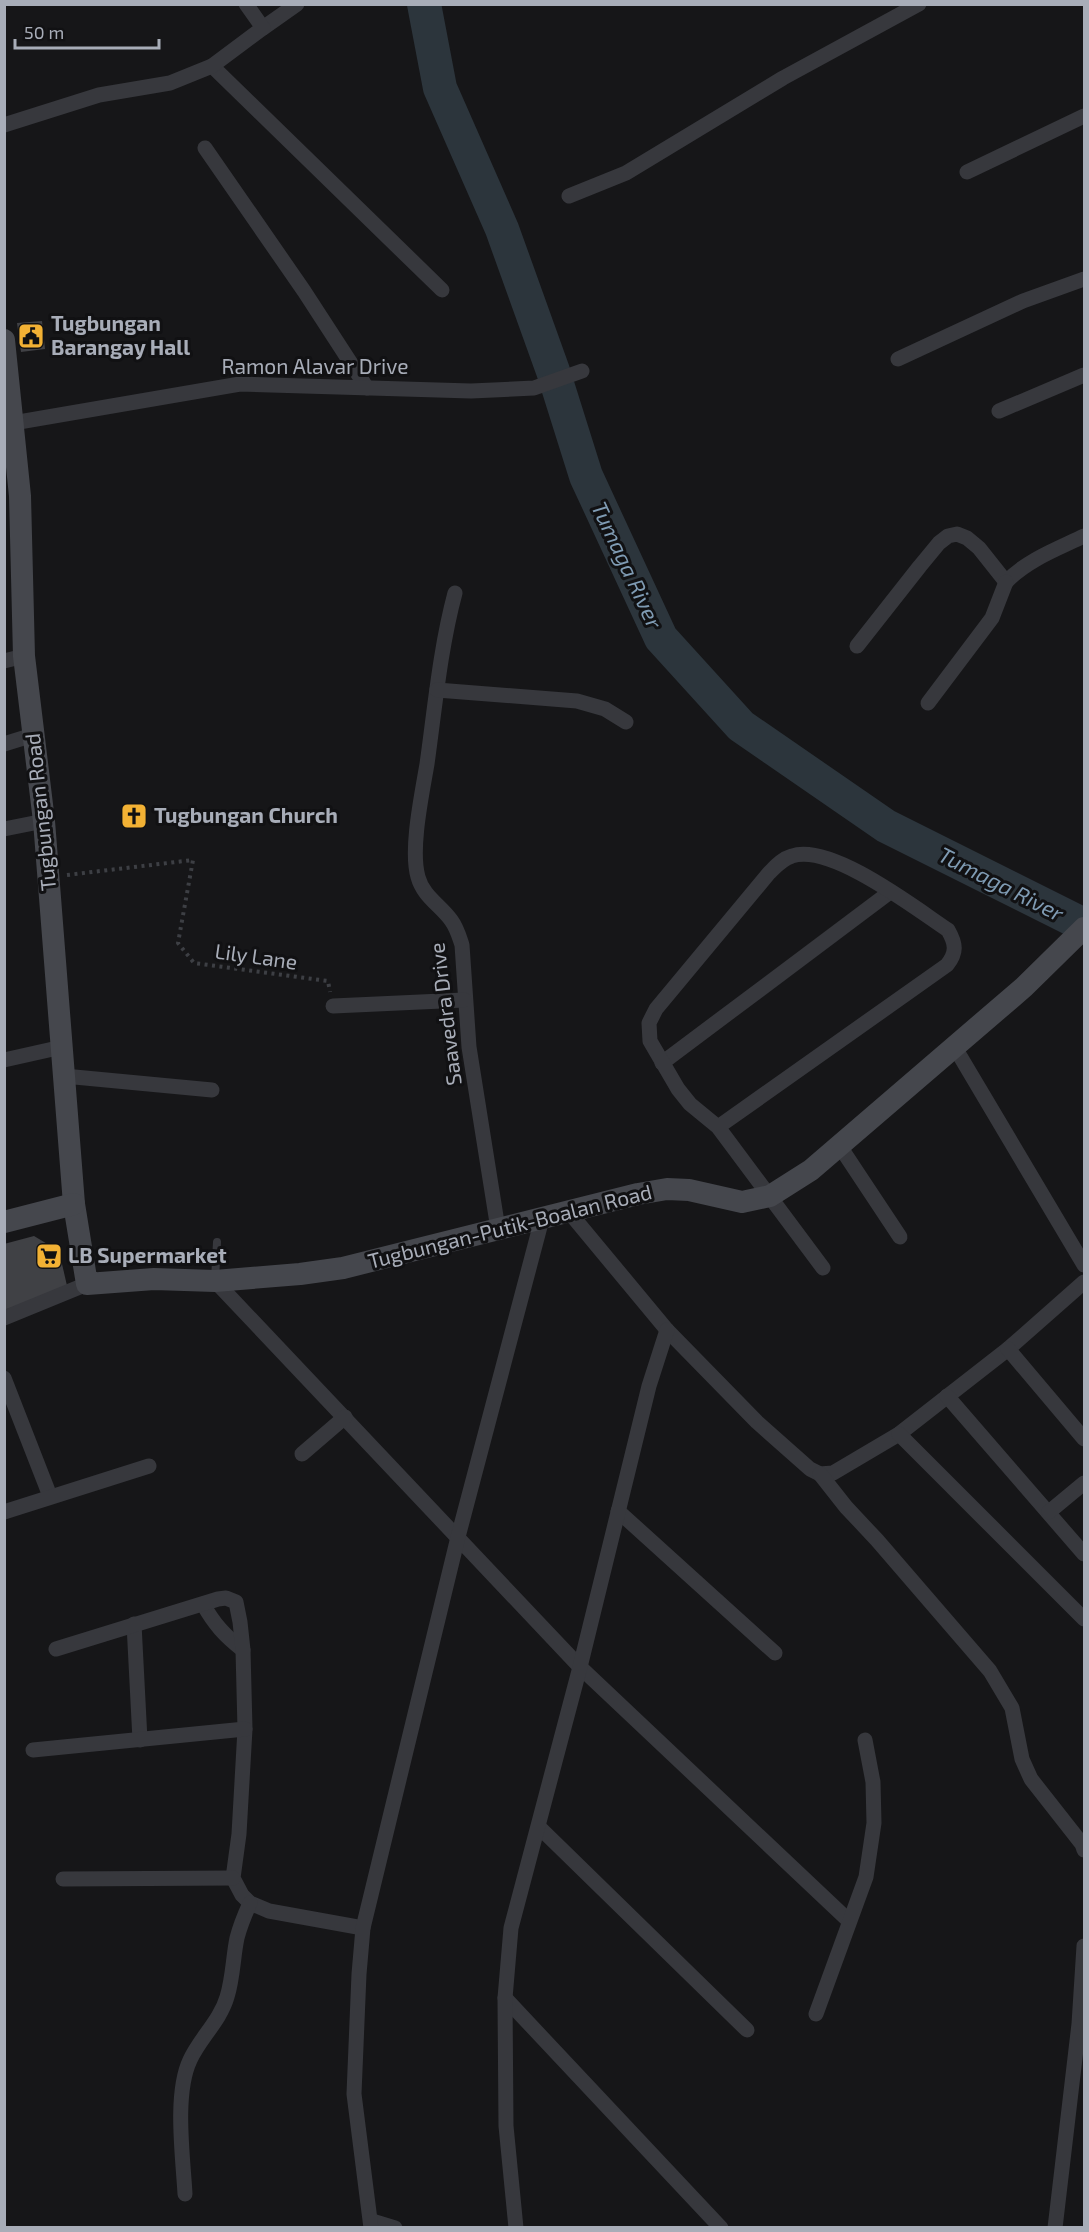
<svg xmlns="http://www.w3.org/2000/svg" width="1089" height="2232" viewBox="0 0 1089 2232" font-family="'Exo 2',sans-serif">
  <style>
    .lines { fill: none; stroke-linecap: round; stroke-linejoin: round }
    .river { stroke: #2c353c; stroke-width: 34 }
    .building { fill: #404145 }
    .path { stroke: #3d3f44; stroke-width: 4; stroke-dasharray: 3 4.5; stroke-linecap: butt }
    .service { stroke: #37383d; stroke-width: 8 }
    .minor { stroke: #37383d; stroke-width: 15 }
    .secondary { stroke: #45474d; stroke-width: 22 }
    .labels { text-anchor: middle; stroke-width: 6; stroke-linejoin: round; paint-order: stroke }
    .poi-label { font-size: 21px; font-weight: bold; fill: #a8adb8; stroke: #111113; text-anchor: start }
    .street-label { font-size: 21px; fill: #a8adb8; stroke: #111113 }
    .water-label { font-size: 22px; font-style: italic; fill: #7f9bb3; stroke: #111113 }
  </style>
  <rect width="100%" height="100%" fill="#161618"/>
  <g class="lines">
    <path class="river" d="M424,4L440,88L502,229L553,371L586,476L661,638L741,726L886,826L1084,925"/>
  </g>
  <g class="building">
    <path d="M42,321L45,349L21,352L17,323Z"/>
    <path d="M34,1236L59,1251L68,1290L4,1310V1244Z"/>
  </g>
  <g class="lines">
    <path class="path" d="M67,875L193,860L178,943L194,963L328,981L330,992"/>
    <path class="service" d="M215,1280L217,1242"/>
    <g class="minor">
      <path d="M263,28L297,4"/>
      <path d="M212,66L442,290"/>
      <path d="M4,125L99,95L170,83L212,66L263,28L246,4"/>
      <path d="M205,148L304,291L367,388"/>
      <path d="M967,172L1084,116"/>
      <path d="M569,196L626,173L783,78L919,4"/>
      <path d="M898,359L1023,301L1084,279"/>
      <path d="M999,411L1084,375"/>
      <path d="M13,423L240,384L471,391L534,388L582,371"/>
      <path d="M455,593C440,649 435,707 427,764C422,794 410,849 418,877C423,896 440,905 451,920C457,928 459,936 462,945L469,1047L498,1229"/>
      <path d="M857,646L920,566L939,543L948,536L957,534L967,538L979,548L1006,582C1027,560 1057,549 1084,536"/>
      <path d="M4,661L24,656"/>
      <path d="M437,690L577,701L605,709L626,722"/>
      <path d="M928,703L992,618L1006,582"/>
      <path d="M4,744L33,735"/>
      <path d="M4,829L44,821"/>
      <path d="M333,1006L464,1000"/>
      <path d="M954,1046L1084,1265"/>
      <path d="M4,1060L62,1047"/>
      <path d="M662,1063L890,892"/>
      <path d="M64,1076L212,1090"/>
      <path d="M718,1127L947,965C957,952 956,944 948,930C915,908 831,843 792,856C782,859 776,866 769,873L656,1009L649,1023L650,1041L678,1089L690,1104L718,1127L823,1268"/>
      <path d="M839,1145L900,1237"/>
      <path d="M569,1212L667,1330L757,1422L810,1469L820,1474L833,1473L899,1434L1008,1349L1084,1282"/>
      <path d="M215,1281L580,1667L849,1921"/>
      <path d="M4,1318L87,1284"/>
      <path d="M1008,1349L1084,1439"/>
      <path d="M4,1378L50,1496"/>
      <path d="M947,1396L1084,1554"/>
      <path d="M899,1434L1084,1619"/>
      <path d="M302,1454L345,1417"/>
      <path d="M820,1474L846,1507L877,1540L990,1671L1012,1708L1022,1759L1031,1779L1082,1844L1084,1850"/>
      <path d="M618,1511L775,1653"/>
      <path d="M4,1512L149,1466"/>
      <path d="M1049,1512L1084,1483"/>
      <path d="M203,1604C214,1624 225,1636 243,1650"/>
      <path d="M134,1624L140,1740"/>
      <path d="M56,1649L218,1599L226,1598L236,1602L240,1622L243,1650L245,1729L239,1834L233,1878L242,1895L250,1903L269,1911L363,1928"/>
      <path d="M33,1750L245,1729"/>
      <path d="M539,1827L747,2030"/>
      <path d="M63,1879L233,1878"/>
      <path d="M505,1998L721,2228"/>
      <path d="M816,2014L866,1877L874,1823L873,1782L865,1740"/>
      <path d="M185,2194C183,2157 174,2094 190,2060C200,2038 220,2021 227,1997C233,1978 233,1957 237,1938C240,1926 245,1914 250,1903"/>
      <path d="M372,2221L395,2228"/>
      <path d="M371,2228L354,2094L359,1974L363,1928L458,1537L542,1219"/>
      <path d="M516,2228L506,2126L505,1998L511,1928L580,1667L649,1386L667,1330"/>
      <path d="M1055,2228L1079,2024L1084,1946"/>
    </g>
    <g class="secondary">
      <path d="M4,340L20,496L24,656L44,821L74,1204L87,1284L154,1279L215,1281L300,1274L343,1268L638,1194L667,1189L689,1190L742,1202L770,1196L811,1170L1024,987L1084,928"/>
      <path d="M4,1222L74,1204"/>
    </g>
  </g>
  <defs>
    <symbol id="civic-square" viewBox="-11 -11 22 22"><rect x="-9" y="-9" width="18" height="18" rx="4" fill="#f2b134" stroke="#111113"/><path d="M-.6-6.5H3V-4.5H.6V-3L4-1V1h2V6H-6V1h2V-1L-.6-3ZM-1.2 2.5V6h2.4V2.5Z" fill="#111"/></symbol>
    <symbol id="church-square" viewBox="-11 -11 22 22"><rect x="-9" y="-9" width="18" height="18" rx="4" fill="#f2b134" stroke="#111113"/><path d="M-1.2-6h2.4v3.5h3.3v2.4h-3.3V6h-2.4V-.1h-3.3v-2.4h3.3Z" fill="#111"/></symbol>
    <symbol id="supermarket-square" viewBox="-11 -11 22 22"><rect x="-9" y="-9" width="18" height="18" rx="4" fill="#f2b134" stroke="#111113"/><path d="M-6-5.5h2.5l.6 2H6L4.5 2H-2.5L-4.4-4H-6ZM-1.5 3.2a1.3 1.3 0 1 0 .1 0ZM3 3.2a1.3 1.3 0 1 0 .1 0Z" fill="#111"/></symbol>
  </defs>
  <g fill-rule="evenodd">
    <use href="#civic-square" x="16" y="321" width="30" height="30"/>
    <use href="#church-square" x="119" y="801" width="30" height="30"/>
    <use href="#supermarket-square" x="34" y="1241" width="30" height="30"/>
  </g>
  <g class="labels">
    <g class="poi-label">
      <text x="51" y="331">Tugbungan<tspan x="51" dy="24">Barangay Hall</tspan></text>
      <text x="154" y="823">Tugbungan Church</text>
      <text x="68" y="1263">LB Supermarket</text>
    </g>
    <g class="street-label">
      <text x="315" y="374">Ramon Alavar Drive</text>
      <text transform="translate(41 812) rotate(-96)" y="7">Tugbungan Road</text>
      <text transform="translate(256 957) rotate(8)" y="7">Lily Lane</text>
      <text transform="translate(446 1014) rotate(-97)" y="7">Saavedra Drive</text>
      <text transform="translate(510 1227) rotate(-14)" y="7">Tugbungan-Putik-Boalan Road</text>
    </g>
    <g class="water-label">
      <text transform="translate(627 565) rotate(65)" y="8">Tumaga River</text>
      <text transform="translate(1001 884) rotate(27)" y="8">Tumaga River</text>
    </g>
  </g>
  <rect width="1089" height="2232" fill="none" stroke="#a8adb8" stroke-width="12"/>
  <path d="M15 39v9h144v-9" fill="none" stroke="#a8adb8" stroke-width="3"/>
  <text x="24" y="39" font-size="18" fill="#a8adb8" stroke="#111113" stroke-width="4.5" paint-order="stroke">50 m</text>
</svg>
